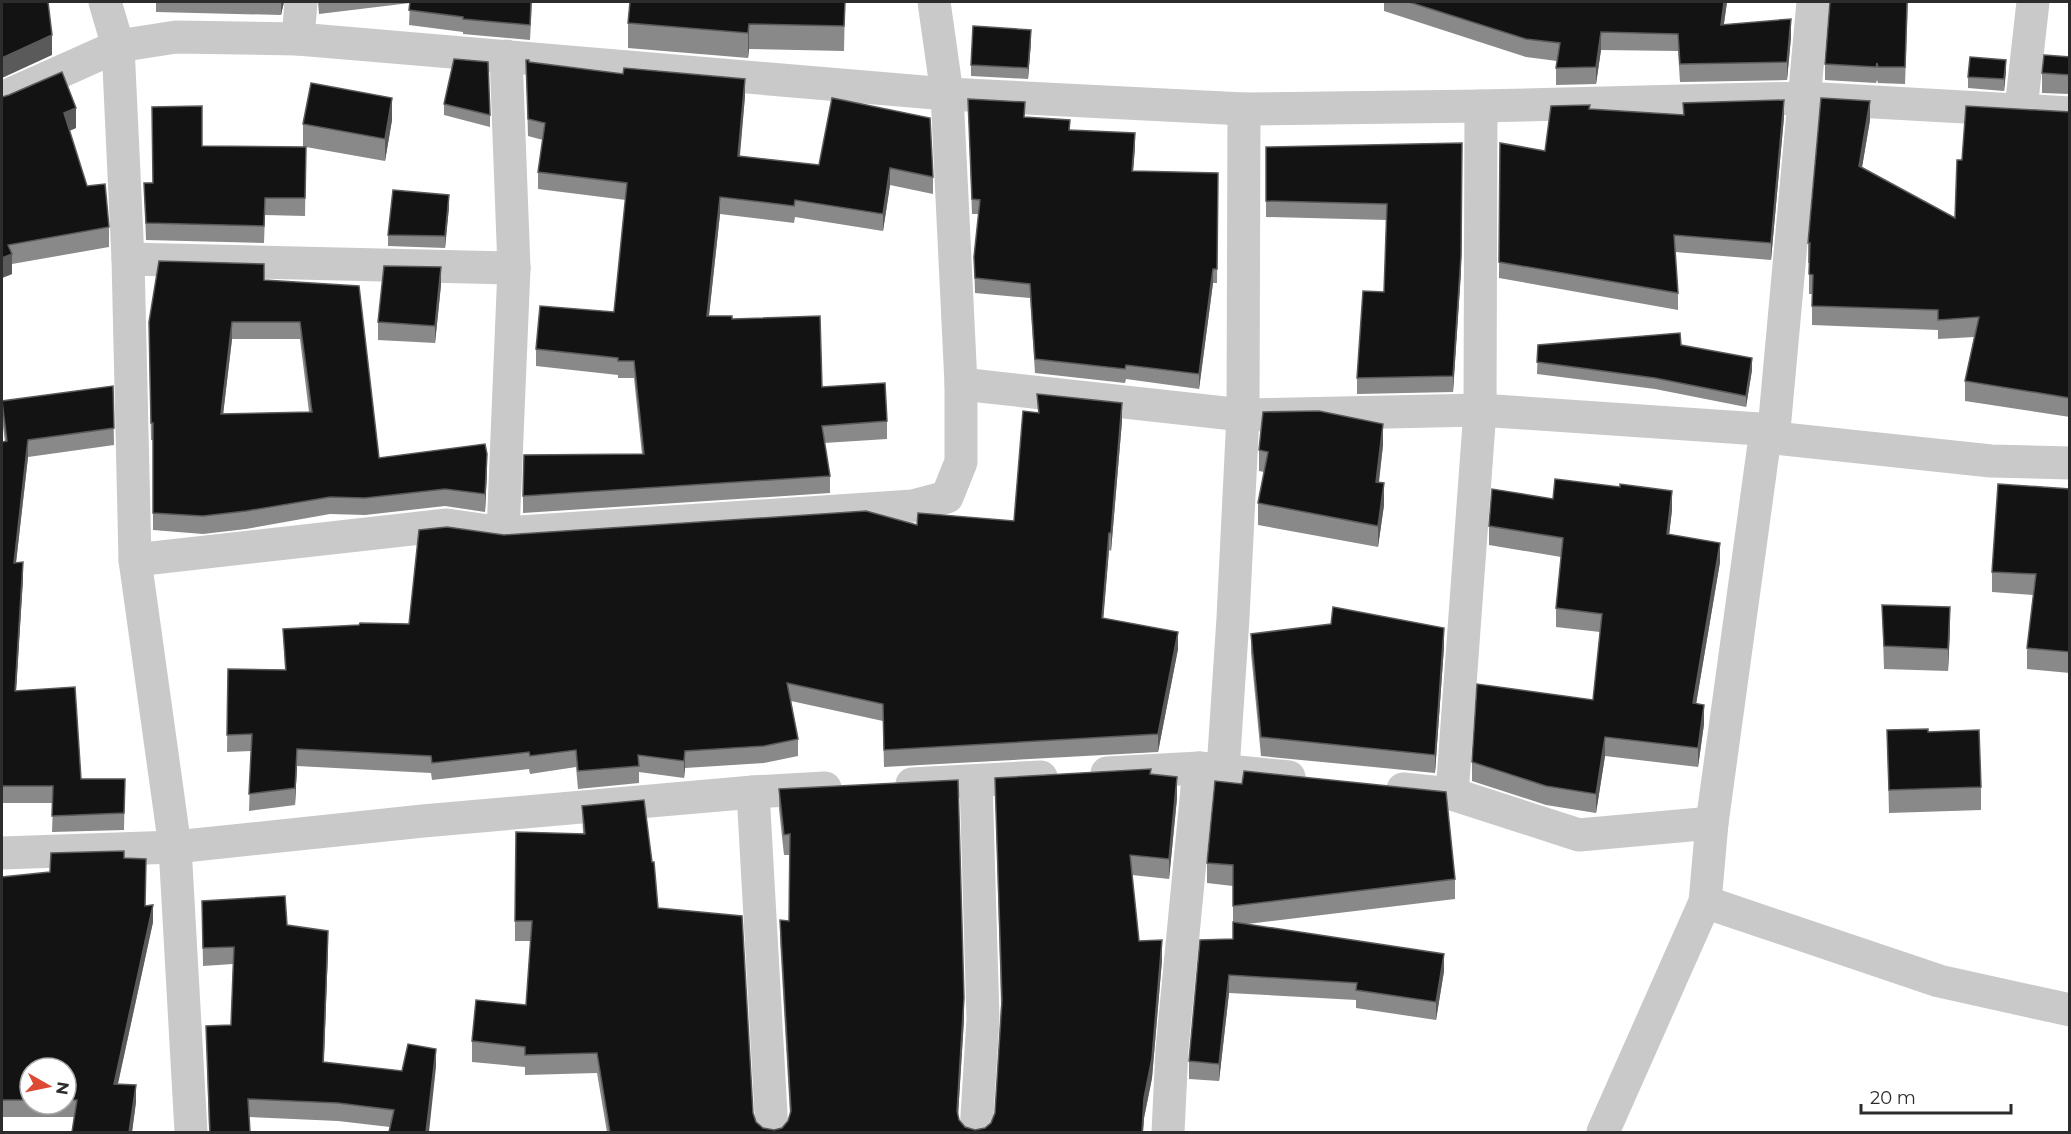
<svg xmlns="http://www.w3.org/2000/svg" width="2071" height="1134" viewBox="0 0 2071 1134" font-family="Montserrat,sans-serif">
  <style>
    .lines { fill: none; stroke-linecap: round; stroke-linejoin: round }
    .minor { stroke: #c9c9c9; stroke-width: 33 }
    .wall { fill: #898989; fill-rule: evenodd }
    .shaded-wall { fill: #5a5a5a }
    .building { fill: #131313; stroke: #5a5a5a; stroke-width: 1.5; fill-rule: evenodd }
  </style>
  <rect width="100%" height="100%" fill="#fff"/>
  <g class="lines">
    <g class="minor">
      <path d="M105,2L118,46L128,259L135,560L175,847L191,1132"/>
      <path d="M1813,2L1774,430L1765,437L1712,823L1705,902L1939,981L2070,1010"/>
      <path d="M298,39L301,2"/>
      <path d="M2,98L118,46L176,37L298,39L947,94L1244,109L1481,106L1804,98L2070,113"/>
      <path d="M2021,109L2033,2"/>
      <path d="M128,259L514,268"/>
      <path d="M961,384L1243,415L1480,410L1774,430"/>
      <path d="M1765,437L1991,461L2070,463"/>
      <path d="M503,533L514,268L506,56"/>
      <path d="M135,560L447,525L503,533L913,506L947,497L961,462V384L947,94L934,2"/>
      <path d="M1223,770L1233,618L1243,415L1244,109"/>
      <path d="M1107,773L1199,768L1289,777"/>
      <path d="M912,784L1041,777"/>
      <path d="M1403,789L1452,794L1579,835L1712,823"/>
      <path d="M753,792L772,1132"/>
      <path d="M1452,794L1480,410L1481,106"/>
      <path d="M2,853L175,847L423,821L753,792L825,788"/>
      <path d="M976,1132L983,1019L976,781"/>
      <path d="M1168,1132L1172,1049L1199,768"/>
      <path d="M1603,1132L1705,902"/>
    </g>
  </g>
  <g class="wall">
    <path d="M156,2H284L281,15L156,12Z"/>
    <path d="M318,2H532L530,40L463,34V32L409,25L410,3L319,14Z"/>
    <path d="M630,2H845L844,51L749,49L748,58L628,48V23Z"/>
    <path d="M1384,2H1727L1724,24L1791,37L1787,80L1680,82L1678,51L1601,50L1596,84L1556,85V68L1557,61L1526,57L1384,11Z"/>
    <path d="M1908,2L1905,84L1878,83L1877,80L1876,83L1825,80V64Z"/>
    <path d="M1031,42L1028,79L971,76V65Z"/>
    <path d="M2070,57V94L2042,93V73Z"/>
    <path d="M526,60L529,62L745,96L740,156L819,165L832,98L933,177V194L890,185L883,231L795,217L794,223L720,214L709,316L732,319L822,387L887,421V439L824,443L830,476V493L523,513V496L642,454L634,378H618V375L536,366V349L614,312L626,200L538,189V172L543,140L528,136Z"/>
    <path d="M2006,71L2004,91L1968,88V77Z"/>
    <path d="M2,97L76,128L69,131L87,186L109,227V247L12,264V274L2,278Z"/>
    <path d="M968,99L1025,117L1135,147L1133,171L1218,173L1217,283H1213L1199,389L1126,379L1125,383L1035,373L1030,298L975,293L974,257L979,214H972Z"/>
    <path d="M1683,103L1784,117L1771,260L1675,252L1678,293V310L1499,278L1500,143L1545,151L1590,109L1683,115Z"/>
    <path d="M444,104L490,115V127L444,115Z"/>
    <path d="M2070,112V417L1965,401V381L1974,337L1938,339V330L1812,325V294H1809V263H1808V243L1870,120L1862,167L1955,218L1962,160Z"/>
    <path d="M392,120L385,161L306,147L305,216L265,215L264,243L146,240L144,183H153L202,146L303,147V124Z"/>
    <path d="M1462,143L1461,272L1453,392L1357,394V378L1384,292L1387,220L1266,217V147Z"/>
    <path d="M449,207L445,248L388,246V235Z"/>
    <path d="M264,280L359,286L379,458L487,471L485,512L445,506L365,515L330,514L246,529L203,534L153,530V440H151L149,339ZM232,339H300L309,412L223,414Z"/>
    <path d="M441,285L435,343L378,340V322Z"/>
    <path d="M1538,345H1681L1752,370L1746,407L1655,389L1537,374Z"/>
    <path d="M113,386L114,445L28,457L16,563L23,579L16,691L81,779H125L124,830L52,832L53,803H2V442H5L2,418V401Z"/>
    <path d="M1037,394L1122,421L1111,551L1109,550L1103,618L1178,649L1158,752L884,767L883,721L791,701L798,739V756L764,763L685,768L684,778L639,772V783L578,789L576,767L530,774L529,769L432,780L431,773L297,766L295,805L249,811L251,751L227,752L228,669L285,670L283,629L409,624L504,535L917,525L1014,521L1038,413Z"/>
    <path d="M1383,445L1379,483L1384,505L1378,547L1258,525V503L1264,472L1259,471V450Z"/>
    <path d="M2070,489V673L2027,669V648L2033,595L1992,592V572Z"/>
    <path d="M1553,499L1672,510L1669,534L1720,562L1696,704L1704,724L1698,767L1605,756L1596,813L1546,805L1472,781V762L1593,700L1600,632L1556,627V608L1561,557L1489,545V526Z"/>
    <path d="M1882,605L1950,629L1948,671L1884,669Z"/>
    <path d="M1251,634L1444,647L1435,773L1261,756L1251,653Z"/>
    <path d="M1887,730L1928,732L1981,787V810L1889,813Z"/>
    <path d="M1151,775L1177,798L1169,879L1132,875L1139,941L1162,960L1152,1078L1144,1118L1143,1132H607L597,1073L525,1075V1067L472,1062V1041L526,1005L531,941H515V921L583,834L582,806L658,908L753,1113L756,1122L763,1128L774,1130L782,1128L788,1121L790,1115L780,940V920L789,921L790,855H784L779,809V789L964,1019L958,1116L959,1120L965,1127L975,1130L985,1128L991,1123L995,1113L1001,1006L995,778Z"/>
    <path d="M124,858L153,922L118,1084L136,1102L132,1132H72L74,1117H2V877L50,872ZM30,1068H66V1104H30Z"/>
    <path d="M1207,863L1455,879V899L1247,924L1444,971L1436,1020L1356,1008V1000L1229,993L1219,1081L1189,1079V1061L1233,939V886L1207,883Z"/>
    <path d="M202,901L287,925L328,949L324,1062L402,1071L436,1067L390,1127L338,1121L249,1117L250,1132H209L206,1026L231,1025L233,964L203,966Z"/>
  </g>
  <g class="shaded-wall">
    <path d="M281,2H284L281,15Z"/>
    <path d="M1724,2H1727L1721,43V25Z"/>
    <path d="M1791,19V37L1787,80V62Z"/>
    <path d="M749,24V49L748,58V33Z"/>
    <path d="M1031,30V42L1028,79V68Z"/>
    <path d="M1601,32V50L1596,84V67Z"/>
    <path d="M52,35V55L2,78V58Z"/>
    <path d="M2006,60V71L2004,91V79Z"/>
    <path d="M745,79V96L738,173V156Z"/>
    <path d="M392,98V120L385,161V139Z"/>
    <path d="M1784,100V117L1771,260V243Z"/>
    <path d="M1870,101V120L1859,185V166Z"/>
    <path d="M76,108V128L64,133V113Z"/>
    <path d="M1135,133V147L1132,185V171Z"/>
    <path d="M1462,143L1461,272L1453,392V376Z"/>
    <path d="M890,168V185L883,231V214Z"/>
    <path d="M449,195V207L445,248V236Z"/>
    <path d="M720,197V214L707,333V316Z"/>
    <path d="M12,254V274L2,278V258Z"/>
    <path d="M441,267V285L435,343V326Z"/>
    <path d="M1213,269V283L1199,389V374Z"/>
    <path d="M232,322V339L221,432V414Z"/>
    <path d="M1752,358V370L1746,407V396Z"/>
    <path d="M1122,403V421L1111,551V533Z"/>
    <path d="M1383,424V445L1376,504V482Z"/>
    <path d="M28,440V457L14,580V563Z"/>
    <path d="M487,454V471L485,512V494Z"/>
    <path d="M1384,483V505L1378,547V526Z"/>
    <path d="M1672,491V510L1667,553V534Z"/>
    <path d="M1109,533V550L1102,635V618Z"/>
    <path d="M1720,543V562L1693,722V703Z"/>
    <path d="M23,562V579L15,708V691Z"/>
    <path d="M1950,607V629L1948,671V649Z"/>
    <path d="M1444,628V647L1435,773V755Z"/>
    <path d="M1178,632V649L1158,752V734Z"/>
    <path d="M1704,705V724L1698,767V748Z"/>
    <path d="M1605,737V756L1596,813V794Z"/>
    <path d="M297,749V766L295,805V788Z"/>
    <path d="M685,751V768L684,778V761Z"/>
    <path d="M1177,777V798L1169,879V859Z"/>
    <path d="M153,905V922L114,1101V1084Z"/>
    <path d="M328,931V949L323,1080V1062Z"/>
    <path d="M1162,940V960L1152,1078L1144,1118L1143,1132H1142L1144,1098Z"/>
    <path d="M1444,954V971L1436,1020V1002Z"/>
    <path d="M1229,975V993L1219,1081V1064Z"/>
    <path d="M964,998V1019L957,1131V1111Z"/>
    <path d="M436,1049V1067L429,1132H426Z"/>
    <path d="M136,1085V1102L132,1132H129Z"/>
  </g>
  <g class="building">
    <path d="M2,2H48L52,35L2,58Z"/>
    <path d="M410,2H531L530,25L463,19V17L409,10Z"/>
    <path d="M630,2H845L844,26L749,24L748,33L628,23Z"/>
    <path d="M1409,2H1724L1721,25L1791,19L1787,62L1680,64L1678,34L1601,32L1596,67L1556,68L1560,43L1526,39Z"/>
    <path d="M1830,2H1907L1905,67H1878L1877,63L1876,67L1825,64Z"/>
    <path d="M973,26L1031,30L1028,68L971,65Z"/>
    <path d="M2044,55L2070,57V75L2042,73Z"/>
    <path d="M1970,57L2006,60L2004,79L1968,77Z"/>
    <path d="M454,59L488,62L490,115L444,104Z"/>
    <path d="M526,60H529V62L623,74L624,68L745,79L738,156L819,165L832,98L930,118L933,177L890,168L883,214L795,200L794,206L720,197L707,316H732V319L820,316L822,387L885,383L887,421L822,426L830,476L523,496L524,455L644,454L634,361H618V358L536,349L540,306L614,312L627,183L538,172L545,123L528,119Z"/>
    <path d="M62,72L76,108L64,113L87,186L105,184L109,227L8,245L12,254L2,258V97L9,95Z"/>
    <path d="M311,83L392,98L385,139L303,124Z"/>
    <path d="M1821,98L1870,101L1859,166L1955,218L1957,160H1962L1966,106L2070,112V398L1965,381L1979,317L1938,320V310L1812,306L1813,275L1809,274L1810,243H1808Z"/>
    <path d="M968,99L1025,102L1024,117L1070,120L1069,130L1135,133L1132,171L1218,173L1217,269H1213L1199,374L1126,365L1125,369L1035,359L1030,284L975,278L974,257L980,200L972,199Z"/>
    <path d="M1784,100L1771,243L1674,235L1678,293L1499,262L1500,143L1545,151L1551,106L1590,105L1589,109L1684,115L1683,103Z"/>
    <path d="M202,106V146L306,147L305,198H265L264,226L146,223L144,183H153L152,107Z"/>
    <path d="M1462,143L1461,256L1453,376L1357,378L1363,291L1384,292L1387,204L1266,201V147Z"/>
    <path d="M393,190L449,195L445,236L388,235Z"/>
    <path d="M159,261L264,264V280L359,286L379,458L485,444L487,454L485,494L445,489L365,498L330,497L246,511L203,516L153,513V423H151L149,322ZM232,322H300L312,412L221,414Z"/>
    <path d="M384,266L441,267L435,326L378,322Z"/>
    <path d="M1680,333L1681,345L1752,358L1746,396L1655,378L1537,362L1538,345Z"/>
    <path d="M113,386L114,428L28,440L14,563L23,562L15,691L75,687L81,779H125L124,813L52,816L53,786H2V442L7,441L2,401Z"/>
    <path d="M1037,394L1122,403L1111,533H1109L1102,618L1178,632L1158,734L884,750L883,704L787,683L798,739L764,746L685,751L684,761L638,755L639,766L578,771L576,750L530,756L529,752L432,763L431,756L297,749L295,788L249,794L252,734L227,735L228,669L286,670L283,629L359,625L360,623L409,624L419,530L447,527L504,535L866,511L917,525L918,513L1014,521L1023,411L1039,413Z"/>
    <path d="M1319,411L1383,424L1376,482L1384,483L1378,526L1258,503L1268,452L1259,450L1263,412Z"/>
    <path d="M1555,479L1620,487V484L1672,491L1667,534L1720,543L1693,703L1704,705L1698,748L1605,737L1596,794L1546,786L1472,762L1477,684L1593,700L1602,614L1556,608L1563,538L1489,526L1492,489L1553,499Z"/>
    <path d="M1998,484L2070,489V652L2027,648L2036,574L1992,572Z"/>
    <path d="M1882,605L1950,607L1948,649L1884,646Z"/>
    <path d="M1333,607L1444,628L1435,755L1261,737L1251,634L1331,624Z"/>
    <path d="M1928,729V732L1979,730L1981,787L1889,790L1887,730Z"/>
    <path d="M1151,769L1150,774L1177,777L1169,859L1130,855L1139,941L1162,940L1152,1058L1144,1098L1142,1132H610L597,1053L525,1055V1047L472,1041L476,1000L526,1005L532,921H515L516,832L585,834L582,806L644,800L652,862H654L658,908L742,916L753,1113L756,1122L763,1128L774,1130L782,1128L788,1121L791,1111L780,920L789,921L790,834L784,835L779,789L958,780L964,998L957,1111L959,1120L965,1127L975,1130L985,1128L991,1123L995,1113L1002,1000L995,778Z"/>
    <path d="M1244,771L1446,792L1455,879L1233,906V865L1207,863L1215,781L1242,784Z"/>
    <path d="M124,851V858L146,859L145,906L153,905L114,1084L136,1085L129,1132H72L77,1100H66V1068H30V1100H2V877L50,872L51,853Z"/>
    <path d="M285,896L287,925L328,931L323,1062L402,1071L408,1044L436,1049L426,1132H389L394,1110L338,1103L248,1099L250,1132H210L206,1026L231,1025L234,947L203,948L202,901Z"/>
    <path d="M1233,922L1444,954L1436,1002L1356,990L1357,983L1229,975L1219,1064L1189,1061L1200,940L1233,939Z"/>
  </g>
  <rect width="2071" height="1134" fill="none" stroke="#2c2c2c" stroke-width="6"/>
  <g transform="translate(48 1086) rotate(99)"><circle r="28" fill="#ffffff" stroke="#ababab" stroke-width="1.5"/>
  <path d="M0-4.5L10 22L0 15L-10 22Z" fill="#dd4a34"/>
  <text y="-9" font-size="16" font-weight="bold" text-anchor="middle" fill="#2c2c2c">N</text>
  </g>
  <path d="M1861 1104v9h150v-9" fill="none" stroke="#2c2c2c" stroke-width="3"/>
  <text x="1870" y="1104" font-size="18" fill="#2c2c2c" stroke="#ffffff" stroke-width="4.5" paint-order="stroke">20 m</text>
</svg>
